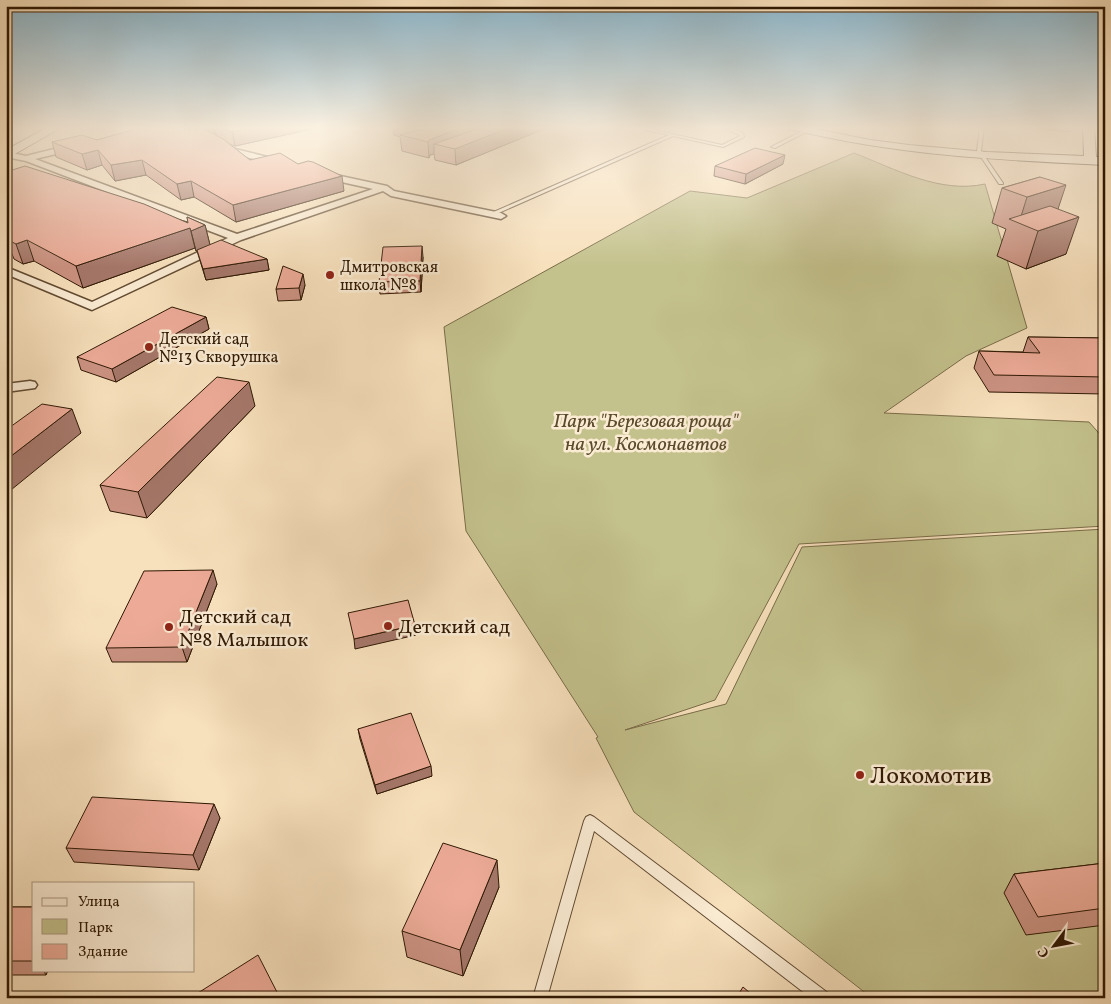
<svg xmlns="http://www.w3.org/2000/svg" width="1111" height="1004" viewBox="0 0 1111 1004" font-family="Vollkorn,serif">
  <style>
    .green { fill: #c3c18c; stroke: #796c48 }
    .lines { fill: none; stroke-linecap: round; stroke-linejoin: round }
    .lane-casing { stroke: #614a31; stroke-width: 2 }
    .street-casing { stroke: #614a31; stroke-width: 3 }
    .secondary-casing { stroke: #2f1803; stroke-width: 2 }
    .lane { fill: #faebd3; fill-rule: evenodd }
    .street { fill: #faebd3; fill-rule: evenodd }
    .secondary { fill: #faebd3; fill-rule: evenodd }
    .wall { fill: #cb9282; stroke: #2f1803; fill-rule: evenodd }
    .shaded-wall { fill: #a5776a; stroke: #2f1803 }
    .building { fill: #ecaa97; stroke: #2f1803 }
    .poi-dot { fill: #8f2418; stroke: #faebd3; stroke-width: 2 }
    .labels { text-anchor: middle; stroke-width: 5; stroke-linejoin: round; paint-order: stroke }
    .far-poi-label { font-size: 16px; fill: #2f1803; stroke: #faebd3; text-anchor: start }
    .park-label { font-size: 20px; font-style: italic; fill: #5b4b2c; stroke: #faebd3 }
    .poi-label { font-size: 20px; fill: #2f1803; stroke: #faebd3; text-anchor: start }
    .near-poi-label { font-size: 24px; fill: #2f1803; stroke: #faebd3; text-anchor: start }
  </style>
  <rect width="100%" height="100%" fill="#f7e0bc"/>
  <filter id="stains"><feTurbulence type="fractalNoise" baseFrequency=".004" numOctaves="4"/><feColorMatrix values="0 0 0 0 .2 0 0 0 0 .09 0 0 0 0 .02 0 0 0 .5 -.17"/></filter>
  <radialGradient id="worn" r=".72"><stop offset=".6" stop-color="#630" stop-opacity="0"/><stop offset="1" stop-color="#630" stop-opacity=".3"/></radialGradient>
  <path class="green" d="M854,153C895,169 940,194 985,184L1027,328L966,356L884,413L1089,422L1105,440V526L799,544L715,700L625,730L726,704L802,547L1105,529V998H872L634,812L596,738L598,737L466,531L444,327L690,191L747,198Z"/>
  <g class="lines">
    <defs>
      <g id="lane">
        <path d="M723,127H727L743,133L744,137L723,147L673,136L494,215L489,214L669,135L645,130V128L722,145L740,136L739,135Z"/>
        <path d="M980,127H984L981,151L1003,183V184H999L977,151Z"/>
        <path d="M806,129L810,130L775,148L771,147Z"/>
        <path d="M590,815L594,817L828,993L830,998H811L594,831L547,998H533L584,821L586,817Z"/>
      </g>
      <g id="street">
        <path d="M180,127H192L212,131L218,139L235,149L276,159L286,163L282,166L229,153L212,143L206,135Z"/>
        <path d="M74,144L77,145V149L35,159L237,234L373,189L319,177V173L322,172L387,186L394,191L501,213L506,216L501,219L391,196L383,191L241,240L92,310L6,274V267L92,302L228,238L26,161L6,157L7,152L26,156Z"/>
        <path d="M30,381L35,382L37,385L35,388L6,392V384Z"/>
      </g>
      <g id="secondary">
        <path d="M48,127H62L6,159V150Z"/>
        <path d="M788,127H806L870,140L909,145L987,152L1084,156L1083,127H1094L1096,157H1105V165C998,160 894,155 790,129Z"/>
      </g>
    </defs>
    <use href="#lane" class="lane-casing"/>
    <use href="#street" class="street-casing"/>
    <use href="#secondary" class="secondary-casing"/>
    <use href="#lane" class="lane"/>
    <use href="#street" class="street"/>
    <use href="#secondary" class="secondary"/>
  </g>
  <g class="wall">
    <path d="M147,126H312V129L235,146L229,144L250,160L344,191L236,222L194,197L181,200L146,175L115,181L102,165L87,170L56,157L52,142L97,140ZM204,128L215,130L216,135L206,130Z"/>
    <path d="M393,126H478V129L481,128L479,126H551L456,165L435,160L434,154L430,155L429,158L402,151L400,137L394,135Z"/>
    <path d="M1027,126H1072L1070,132L1026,127Z"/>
    <path d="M783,164L745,184L714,176L715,166Z"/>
    <path d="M6,172L188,222L187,217L205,225L210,245L267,259L269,270L206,280L197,251H196L195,248L83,288L34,261L23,264L14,259L10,249L6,248Z"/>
    <path d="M1040,177L1058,209L1066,254L1026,269L997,256L1006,229L992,223L1002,188Z"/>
    <path d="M423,257L421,292L380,294L379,282Z"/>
    <path d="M305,285L301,300L278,301L276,289Z"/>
    <path d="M206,317L209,329L116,382L81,370L77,357Z"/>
    <path d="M1028,337L1105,338V394L989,392L974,368L979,351L1023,352Z"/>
    <path d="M255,406L147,518L110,511L100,485Z"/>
    <path d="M217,584L187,662H112L106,648Z"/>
    <path d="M358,729L432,776L377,794L360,739Z"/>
    <path d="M220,818L199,870L74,862L66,848Z"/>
    <path d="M1105,863V925L1026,935L1004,893L1014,874Z"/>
    <path d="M499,887L463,976L407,957L402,931Z"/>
    <path d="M6,907H34V970H48L46,975H6Z"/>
  </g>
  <g class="shaded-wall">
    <path d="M258,126H312V129L235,146L232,132Z"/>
    <path d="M465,126H478V137L434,144V154L430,155L429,158L428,142L429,140Z"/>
    <path d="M485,126H551L456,165L455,149Z"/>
    <path d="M98,150L102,165L87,170L82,154Z"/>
    <path d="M785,155L783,164L745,184L746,174Z"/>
    <path d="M142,160L146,175L115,181L111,165Z"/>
    <path d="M342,176L344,191L236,222L233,205Z"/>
    <path d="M191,181L194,197L181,200L177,184Z"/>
    <path d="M1066,185L1054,221L1019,223L1027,197Z"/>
    <path d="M1079,217L1066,254L1026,269L1038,231Z"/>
    <path d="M205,225L210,245L196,251L191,231Z"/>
    <path d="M190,228L195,248L83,288L76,266Z"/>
    <path d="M27,240L34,261L23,264L16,244Z"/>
    <path d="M422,246L423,257L421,292L420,281Z"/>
    <path d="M267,259L269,270L206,280L203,269Z"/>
    <path d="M303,274L305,285L301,300L299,288Z"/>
    <path d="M206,317L209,329L116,382L112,369Z"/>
    <path d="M249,382L255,406L147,518L138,492Z"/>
    <path d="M72,409L81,433L6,494V460Z"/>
    <path d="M213,570L217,584L187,662L182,647Z"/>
    <path d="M415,625L416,635L355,649L354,639Z"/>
    <path d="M431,766L432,776L377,794L375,785Z"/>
    <path d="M214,804L220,818L199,870L193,855Z"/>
    <path d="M497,860L499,887L463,976L460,950Z"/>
    <path d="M43,970H48L46,975Z"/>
  </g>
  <g class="building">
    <path d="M147,126H204L206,130L223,139L250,160L280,153L298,164L308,161L313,162L342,176L233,205L191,181L177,184L142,160L111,165L98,150L82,154L52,142L82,135L97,140Z"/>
    <path d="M219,126H258L232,132Z"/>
    <path d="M421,126H465L429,140L428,142L400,135L428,128Z"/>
    <path d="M486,126H513L455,149L434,144Z"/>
    <path d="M755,148L785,155L746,174L715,166Z"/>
    <path d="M25,166L144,204L188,223L187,217L205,225L191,231L190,228L76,266L27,240L16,244L6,239L8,230H6V172Z"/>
    <path d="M1040,177L1066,185L1027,197L1002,188Z"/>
    <path d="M1050,206L1079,217L1038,231L1009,219Z"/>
    <path d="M221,240L267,259L203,269L197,250Z"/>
    <path d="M422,246L420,281L379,282L383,247Z"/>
    <path d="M283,266L303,274L299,288L276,289Z"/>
    <path d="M172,307L206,317L112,369L77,357Z"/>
    <path d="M1028,337L1105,338V377L994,375L979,351L1040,353Z"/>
    <path d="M217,377L249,382L138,492L100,485Z"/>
    <path d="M42,404L72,409L6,460V430Z"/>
    <path d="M213,570L182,647L106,648L144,571Z"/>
    <path d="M408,600L415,625L354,639L348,613Z"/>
    <path d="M411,713L431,766L375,785L358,729Z"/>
    <path d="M92,797L214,804L193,855L66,848Z"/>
    <path d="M443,843L497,860L460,950L402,931Z"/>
    <path d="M1105,863V908L1038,917L1014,874Z"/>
    <rect x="6" y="907" width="28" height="54"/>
    <path d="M258,955L280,998H190Z"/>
    <path d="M743,987L756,998H736Z"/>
  </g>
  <linearGradient id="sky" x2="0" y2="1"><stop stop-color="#8ab8d0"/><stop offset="0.48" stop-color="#fbf1e1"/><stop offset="1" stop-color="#fbf1e1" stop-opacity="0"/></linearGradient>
  <rect width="1111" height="267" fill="url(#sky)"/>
  <g class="poi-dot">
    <circle cx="330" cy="275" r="5"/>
    <circle cx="149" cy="347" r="5"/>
    <circle cx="388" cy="626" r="5"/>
    <circle cx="169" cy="627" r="5"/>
    <circle cx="860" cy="775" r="5"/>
  </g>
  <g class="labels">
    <g class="far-poi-label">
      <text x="340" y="272">Дмитровская<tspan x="340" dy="18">школа №8</tspan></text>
      <text x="159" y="344">Детский сад<tspan x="159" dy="18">№13 Скворушка</tspan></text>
    </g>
    <g class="park-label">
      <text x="646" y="427">Парк "Березовая роща"<tspan x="646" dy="23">на ул. Космонавтов</tspan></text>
    </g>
    <g class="poi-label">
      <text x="179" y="623">Детский сад<tspan x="179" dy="23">№8 Малышок</tspan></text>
      <text x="398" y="633">Детский сад</text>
    </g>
    <g class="near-poi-label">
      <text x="870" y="783">Локомотив</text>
    </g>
  </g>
  <rect width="1111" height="1004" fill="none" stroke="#f7e0bc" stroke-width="25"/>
  <rect x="8" y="8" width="1096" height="989" fill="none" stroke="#2f1803" stroke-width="2.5"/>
  <rect x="12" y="12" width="1086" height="979" fill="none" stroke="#2f1803"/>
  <rect x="32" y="882" width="162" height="90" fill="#faebd3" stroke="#a99780"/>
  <rect x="42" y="898" width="25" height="8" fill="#faebd3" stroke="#a99780"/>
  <text x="78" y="906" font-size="15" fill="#2f1803">Улица</text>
  <rect x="42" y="919" width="25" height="15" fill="#c3c18c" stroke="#a99780"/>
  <text x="78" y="932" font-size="15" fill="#2f1803">Парк</text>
  <rect x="42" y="944" width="25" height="15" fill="#ecaa97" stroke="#a99780"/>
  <text x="78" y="956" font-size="15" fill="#2f1803">Здание</text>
  <g transform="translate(1054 946) rotate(238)" stroke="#faebd3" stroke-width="4" paint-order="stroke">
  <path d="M0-4L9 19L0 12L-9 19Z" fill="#2f1803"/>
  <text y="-8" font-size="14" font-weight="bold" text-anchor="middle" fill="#2f1803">С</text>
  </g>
  <rect width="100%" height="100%" filter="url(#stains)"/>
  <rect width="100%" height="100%" fill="url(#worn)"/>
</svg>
